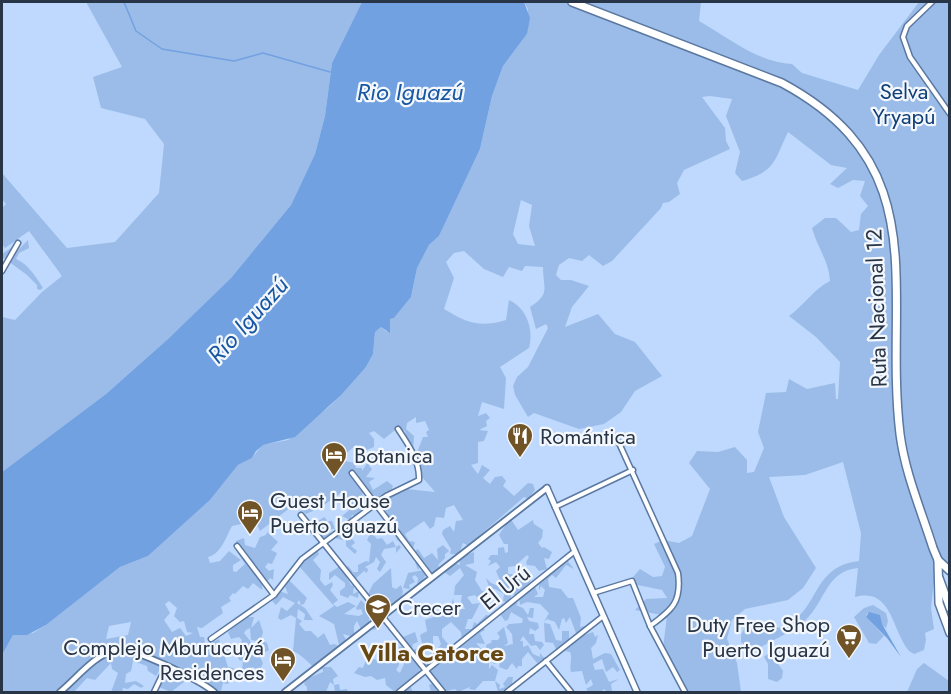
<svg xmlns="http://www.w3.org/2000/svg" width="951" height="694" viewBox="0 0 951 694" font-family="Jost,sans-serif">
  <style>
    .green { fill: #9bbce8; fill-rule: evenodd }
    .water { fill: #71a1e0 }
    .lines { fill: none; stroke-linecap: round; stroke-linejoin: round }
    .stream { stroke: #71a1e0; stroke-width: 1.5 }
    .minor-casing { stroke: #5a78a0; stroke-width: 7 }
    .tertiary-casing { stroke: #5a78a0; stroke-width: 8 }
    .secondary-casing { stroke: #5a78a0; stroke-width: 8 }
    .trunk-casing { stroke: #5a78a0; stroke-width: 10 }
    .minor { stroke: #fff; stroke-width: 4 }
    .tertiary { stroke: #fff; stroke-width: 4.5 }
    .secondary { stroke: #fff; stroke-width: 5 }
    .trunk { stroke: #fff; stroke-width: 7 }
    .labels { text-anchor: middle; stroke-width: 4.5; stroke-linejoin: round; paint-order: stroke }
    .park-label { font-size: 22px; fill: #103f78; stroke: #f4f8fd }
    .street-label { font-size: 22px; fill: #283546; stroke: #f4f8fd }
    .poi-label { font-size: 22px; fill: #283546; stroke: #f4f8fd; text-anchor: start }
    .water-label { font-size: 24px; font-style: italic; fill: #1857a2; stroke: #f4f8fd }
    .neighbourhood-label { font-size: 24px; font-weight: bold; fill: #684812; stroke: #f4f8fd }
  </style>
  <rect width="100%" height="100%" fill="#bed9fd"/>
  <g class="green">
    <path d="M86,2H362L332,63L325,116L315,154L291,205L231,278L168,339L106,394L2,472V317L15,320L42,292L62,276L29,231L5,248L2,244V208L6,204L2,199V173L67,248L115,242L159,193L164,144L145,119L101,108L93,77L122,67Z"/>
    <path d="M524,2H701L699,21C727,37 759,63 792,64L802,73L858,90L879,55L919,2H949L950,568L935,570L931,608L934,629L925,633L926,640L924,650L914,654L909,651C891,629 892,587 855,597L858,568C824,571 825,606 801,624C788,634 771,641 757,649L751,650L741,642V635L747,623C760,622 772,631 784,626C821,610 810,567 859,561L861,533L843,462L805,475L769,477L784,517L816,568L803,588L788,600L745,609L732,620L727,639L737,663L741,692H681L663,648L667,616L635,610L646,599L667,598L662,590L628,583L640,569L653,577L662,576L665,567L654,544L663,540L679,543L692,536L710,489L689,463L697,451L718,452L735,447L747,460V473L754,472L764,448L758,432L766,393L786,392L789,379L807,389L835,383L836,399H838L840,362L816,337L789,316C804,305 814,289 830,281C829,261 817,247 812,228L825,218H836L851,232L859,230L861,214L868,206L860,196L865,181L853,180L838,188L830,184L847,168L831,165L788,132C774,161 776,171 742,181L735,173L740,152L726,116L732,99L710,96L702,97L725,128L726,141L730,149L684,170L677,183L680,194L669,202L663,203L661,208L612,261L603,266L589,255L582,261L569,258L559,265L556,275L561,280H571L589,286L572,307L565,327L598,314L615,334L635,342L662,376L635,391L621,412L604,424L579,429L534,413L528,417L515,395L513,386L517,377L528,367L548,328L546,324L536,329L530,307C551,294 543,288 543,267L525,266L522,271L509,267L503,277L484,269L464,251L454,253L446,262L454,278L444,309C467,323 479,328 506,320L509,300C527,308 534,330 529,348L500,367L506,378L504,409L482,402L478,416L486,413L490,418L486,421L487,426L479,430L488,431L484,441L478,442V463L471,465L478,474L482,465L490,470L483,478L490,484L495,477L502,476L506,481L503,486L514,496L528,483L533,484L535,490L528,499L524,497L479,536V540L469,546L463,543L459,554H450L451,549L442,534L443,530L450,526L454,532L456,521L463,520L454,505L446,508L444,518L436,517L434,526L430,529L424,521L405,534L409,541L415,542L412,551L397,540L386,511L379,507L378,503L370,501L369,495L364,492L362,494L367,503L365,506L363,500L355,499L361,509V518L352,515L350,520L342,516L353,507L348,500L343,499L342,492L320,508L306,514L295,504L260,531L255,521L232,526C226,537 221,554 208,557L210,563L220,561L229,551L241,560L233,565V571L236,572L245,564L237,552L236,541L244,538L245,545L255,548L260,537L266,535L267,532L278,542L271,550L277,553L272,564L268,563L265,567L269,571L274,569L273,580L270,578L267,582L263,580L262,590L253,583L248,589L243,586L235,594L233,593L229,598L231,601L221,607L223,613L202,628L197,627L200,637H204L205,643L203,644L205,646L219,639L228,667L233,668L241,678L239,682L234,679L227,684L223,683L221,691L228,692C214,693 208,689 200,677L203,675L199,673L197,678L188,679L170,673L175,679H183L184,682L171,692L159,687L169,673L159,671L156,676L148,671L147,666L133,661L131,671L126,674L125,683L136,681L144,686L141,688L134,684L128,689L123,688L122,692H111L118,673L112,669L111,663L95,680L87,678L74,692H2V655L13,635L33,633L46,625L120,567L148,556L210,500L238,465L252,458L262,445L288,440L331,405L366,367L373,354L375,332L381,327L387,332L390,319L394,318L411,297L417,268L429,245L439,236L480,149L492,96L503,66L527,34L528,9ZM521,200L532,205L529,226L535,246L518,244L513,234ZM416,417V423L425,421L429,430L426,432L428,437H423L418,450L414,452C411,460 415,473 421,480L423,478L435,492L406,489L401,493L394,492L392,497L387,496L385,492L387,491L389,495L393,486L387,481L373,490L369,482L375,478L366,477L372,469L369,466L370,459L362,471V468H356L355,463L345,461L343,456L356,445L364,451L374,447V439L369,433L374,431L384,439L400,426L399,429L405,431L409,451L413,452L414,436L406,429L407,423ZM169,601L177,608L174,616L180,622L184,621L187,632L193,633L186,636L180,628L172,632L164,620L170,613L165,604ZM131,622L128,635L106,639L109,626Z"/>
    <path d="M28,240L29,248L19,253L16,259C28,264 36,277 43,288L40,290L37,289V285L27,275L4,258L2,260V254L17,244V251Z"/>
    <path d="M324,517L327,520L321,524L324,528L329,521H332L335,529H328L333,538L329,541L317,536L312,531L313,525Z"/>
    <path d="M510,518L518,530L533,520L534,524L543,530L542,538L538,543L542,548L544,547L552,552L549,559L544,558L547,569L539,571L535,566L527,565L526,562L529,557L527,555L515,566L508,567V574H512L516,578L518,569L528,570L531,578L528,588L535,587L538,594L534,597H543L545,590L541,586L539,591V584L567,560L574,569L566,565L556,578L552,575L548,579L549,587L561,589L568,598H573L581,618L580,627L585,626V628L577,636L570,617L566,623L564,618L562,619L559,630L555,622L547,619L544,622L549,613L540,604L527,602L520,605L519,597H515L513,592L516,588L520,589L521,583L505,589L511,596V600L506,602L503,601L504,594L495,589L487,594L485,602L480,601L475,595L467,597L472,604L480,603L472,619H468L465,629H472L474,622L477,624L486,615L491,616L482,626L485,630L480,633L485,644L476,643L483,651L482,657L489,660V669L492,665L498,670L495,681L500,685L499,689L505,687L503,684L508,677H513L511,690L498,692L495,681H483L475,690L469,689L470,687L458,692L455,689L442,692L436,686L437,692H431L429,685L435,682L434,678L428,677L430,670L462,642L461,632L451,622L442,629V637L449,645L448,651L427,672L420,665L419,679L410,686L413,692H406V689L403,691L399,687L395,692L386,685L385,678L377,680L371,676L365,677L354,673L359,667L363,668L367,657L377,660L386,651L390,657L387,662L398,660L399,665L396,670L400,673L404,664L399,657V647L405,646L400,641L403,637L415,632L418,642L413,644L412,649L407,653L413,656L412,650L418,648L425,660L431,655L430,651H437L441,644L438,636H433V645L429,649L422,643L420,635L427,631L425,620L443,614L444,610L451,607L453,598L457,616L461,609H465L461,601L462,595H454L455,586L464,575L460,568L450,576L444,572L453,563L460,565L459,558L474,552V563L465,565L477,572L475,580L482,591L490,590L486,578L491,583L503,588L496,571L500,567L496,562L488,566L491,561L488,559L491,555H498V548L504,547L505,553L508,552V544H504L499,535Z"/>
    <path d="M340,520L342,522V531L349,528L348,534L357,527H361L351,537L355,543L351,546L357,551L355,554L346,546V538L342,540L335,538L340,533L336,529Z"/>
    <path d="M371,532L377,539L382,538L387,545L393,541L396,547L399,545L401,547L396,553V547L384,549L381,555L386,562L380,572L377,569L380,562L376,557L374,562L365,567L368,569L367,573L364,571L355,579L353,573L345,569L348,566L353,572H358V565L366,561L369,562L371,544L367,540Z"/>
    <path d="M443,545L449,551L445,554V558L439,564L436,575L425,576L416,591L414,588L417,586L418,578L415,575L412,577L415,582L409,585L410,589L403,588L408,573L424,570L422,564L418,570L415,562H418L413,552L418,549L424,558L432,553L438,560L437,549Z"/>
    <path d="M317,550L319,554L313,560L321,570L320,580L325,586L332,582L333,585L330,590L338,600L333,604L337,607L348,602L356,606L344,614L359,616L363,614L361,609L357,610L356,608L361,600L374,614V623L379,624L376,629L373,630L369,618V629L363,633L357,621L354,626V637L343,634L347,642L339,645L334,624L319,616L334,606L299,566Z"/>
    <path d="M340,566L351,585L354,586L353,594L359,591L358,598L350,595L348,598L340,595V591L345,587V583L335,575L329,580V573Z"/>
    <path d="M391,568L392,587L396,589L401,585L403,592L398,606L378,614L371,608V596L368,594L373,584Z"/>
    <path d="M288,579L307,598L304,604L301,605L299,600L297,603L305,608L313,620H304L305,614L298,609L297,618L302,621L299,624L305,631H311L318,638L324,633L330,645L334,644L339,646L338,651L330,657L324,658V667H331L338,676L333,679L334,685L339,684L340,690L347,689L348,692H335L334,685L330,682L326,692H307V687L304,684L306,679L323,672V669L316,670C313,666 299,653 293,651L296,618L291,615L281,620L278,618L281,607L287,611L295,603L283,597L276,605L272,601L279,591L288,594L285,586Z"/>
    <path d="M514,602L518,603L516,605L523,608L528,615L530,608H534L533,618L527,617L529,621L538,623L539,628L535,631L530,628L529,634H534L535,641L542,642L544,645L540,650L536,645L531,646L523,636L520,641H523V647L528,645L533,654L540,657V653L545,659L537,663L528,652L522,659V666H518L517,669L512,663L507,670L499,667L500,662L494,664L487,655L486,645L492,642L491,640H498L500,637L497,633L504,627L508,643L504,646L513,644L512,634L506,627L509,624L522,623L523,619L511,612L508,620L505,621L500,614Z"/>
    <path d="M873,605L886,613L888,621L886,628L867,613L866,617L884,636L876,644L869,643L854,617L864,608Z"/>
    <path d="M245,617H254L251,628L259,620L263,632L261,640L267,643L269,650L263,653L259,641L251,640L250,628L246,630L244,633L251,642L249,647L256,650L263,663L260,670L252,667L249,674L242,669L243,661L239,660L236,652L242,640L239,637L231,639L228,632Z"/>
    <path d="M544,623L550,624L556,640L562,641V631H569V640L562,644L563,650L557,651L553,643L545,642Z"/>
    <path d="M593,632L595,637L598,635L596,643L591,648L593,659L605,653L611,654L620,670L617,672L613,667L606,672L602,659L593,664L595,670L603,669L609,682L619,679L611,684L612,691L606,692L605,689L599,692H589L586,689L593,685L591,679L586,685L582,671L571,672C569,664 573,658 570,652L565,651L581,636Z"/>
    <path d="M770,652L783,671L782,678L777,682L768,679V664L764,657Z"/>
    <path d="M924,663L949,681V692H907L917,669Z"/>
  </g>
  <g class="water">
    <path d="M362,2H524L530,18L527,34L503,66L492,96L480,149L439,236L429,245L417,268L411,297L394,318L390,319V333L381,327L375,332L373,354L366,367L341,395L295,437L263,445L256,451L252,458L238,465L210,500L148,556L120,567L46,625L27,635H13L2,655V472L106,394L168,339L231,278L291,205L315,154L325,116L332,63Z"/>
    <path d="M869,612L880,615L882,624L901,657L887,638L866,617Z"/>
  </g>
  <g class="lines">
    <path class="stream" d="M124,2L136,31L162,49L234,61L263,53L330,72"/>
    <defs>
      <g id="minor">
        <path d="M932,2L907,26L903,37L910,57L950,114"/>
        <path d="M2,271L18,243"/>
        <path d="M619,443L678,573C682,602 672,610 650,626"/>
        <path d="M352,473L431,577"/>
        <path d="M555,507L633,470"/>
        <path d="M301,515L443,692"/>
        <path d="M237,546L274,595"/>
        <path d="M593,593L632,581L650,626L685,692"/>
        <path d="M211,639L274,595L302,559L386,496L419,480C420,461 408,444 398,429"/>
        <path d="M546,661L571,692"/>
        <path d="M154,692L166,667"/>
        <path d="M399,692L575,551"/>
        <path d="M507,692L602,617"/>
      </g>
      <g id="tertiary">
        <path d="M60,692C76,679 95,654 116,650C132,646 201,681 214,692"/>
        <path d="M285,692L547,488"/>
      </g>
      <path id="secondary" d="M547,488L637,692"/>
      <g id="trunk">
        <path d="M572,2L782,83C938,167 883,291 900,434C905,473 921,510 933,548L938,560L950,571"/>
        <path d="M938,560L939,603L950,633"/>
        <path d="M939,578L950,608"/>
      </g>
    </defs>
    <use href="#minor" class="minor-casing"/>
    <use href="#tertiary" class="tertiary-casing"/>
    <use href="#secondary" class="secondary-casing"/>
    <use href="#trunk" class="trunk-casing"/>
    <use href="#minor" class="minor"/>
    <use href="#tertiary" class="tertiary"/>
    <use href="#secondary" class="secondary"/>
    <use href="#trunk" class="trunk"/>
  </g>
  <defs>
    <symbol id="restaurant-pin" viewBox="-11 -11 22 30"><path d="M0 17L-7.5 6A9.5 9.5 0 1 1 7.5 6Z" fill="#705327" stroke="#f4f8fd"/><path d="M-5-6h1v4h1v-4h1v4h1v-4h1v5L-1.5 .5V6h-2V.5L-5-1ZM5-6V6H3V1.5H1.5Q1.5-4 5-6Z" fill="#fff"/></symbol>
    <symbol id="hotel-pin" viewBox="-11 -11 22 30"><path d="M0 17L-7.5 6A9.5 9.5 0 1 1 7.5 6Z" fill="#705327" stroke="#f4f8fd"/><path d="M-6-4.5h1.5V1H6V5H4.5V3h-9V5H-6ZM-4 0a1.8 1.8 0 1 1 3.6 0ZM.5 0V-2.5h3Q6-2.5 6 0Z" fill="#fff"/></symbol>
    <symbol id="school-pin" viewBox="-11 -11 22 30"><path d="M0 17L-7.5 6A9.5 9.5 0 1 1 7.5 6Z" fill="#705327" stroke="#f4f8fd"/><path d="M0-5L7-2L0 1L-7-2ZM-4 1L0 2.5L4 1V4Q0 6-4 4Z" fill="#fff"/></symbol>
    <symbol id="supermarket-pin" viewBox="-11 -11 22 30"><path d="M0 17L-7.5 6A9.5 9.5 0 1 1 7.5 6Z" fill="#705327" stroke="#f4f8fd"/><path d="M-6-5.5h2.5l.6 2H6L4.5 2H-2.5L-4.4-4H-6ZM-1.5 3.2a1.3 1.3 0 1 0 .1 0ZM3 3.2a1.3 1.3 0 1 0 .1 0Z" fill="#fff"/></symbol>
  </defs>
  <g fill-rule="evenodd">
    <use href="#restaurant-pin" x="505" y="421" width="30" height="40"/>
    <use href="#hotel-pin" x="319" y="440" width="30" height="40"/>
    <use href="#hotel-pin" x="235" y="498" width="30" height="40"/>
    <use href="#school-pin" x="363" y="592" width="30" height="40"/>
    <use href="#supermarket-pin" x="834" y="622" width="30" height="40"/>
    <use href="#hotel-pin" x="268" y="645" width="30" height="40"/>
  </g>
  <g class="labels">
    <g class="park-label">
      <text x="904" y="99">Selva<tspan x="904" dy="25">Yryapú</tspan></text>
    </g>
    <g class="street-label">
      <text transform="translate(876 308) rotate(-92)" y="8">Ruta Nacional 12</text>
      <text transform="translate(505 587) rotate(-39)" y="8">El Urú</text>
    </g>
    <g class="poi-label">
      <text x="540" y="444">Romántica</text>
      <text x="354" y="463">Botanica</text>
      <text x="270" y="508">Guest House<tspan x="270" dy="25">Puerto Iguazú</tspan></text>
      <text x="398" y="615">Crecer</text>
      <text x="830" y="632" text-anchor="end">Duty Free Shop<tspan x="830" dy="25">Puerto Iguazú</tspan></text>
      <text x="264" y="655" text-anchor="end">Complejo Mburucuyá<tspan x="264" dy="25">Residences</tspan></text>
    </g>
    <g class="water-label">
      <text x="410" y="100">Rio Iguazú</text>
      <text transform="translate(248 320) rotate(-48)" y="8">Río Iguazú</text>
    </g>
    <g class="neighbourhood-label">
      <text x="432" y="661">Villa Catorce</text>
    </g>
  </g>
  <rect width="951" height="694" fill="none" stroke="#283546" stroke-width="6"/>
</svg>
